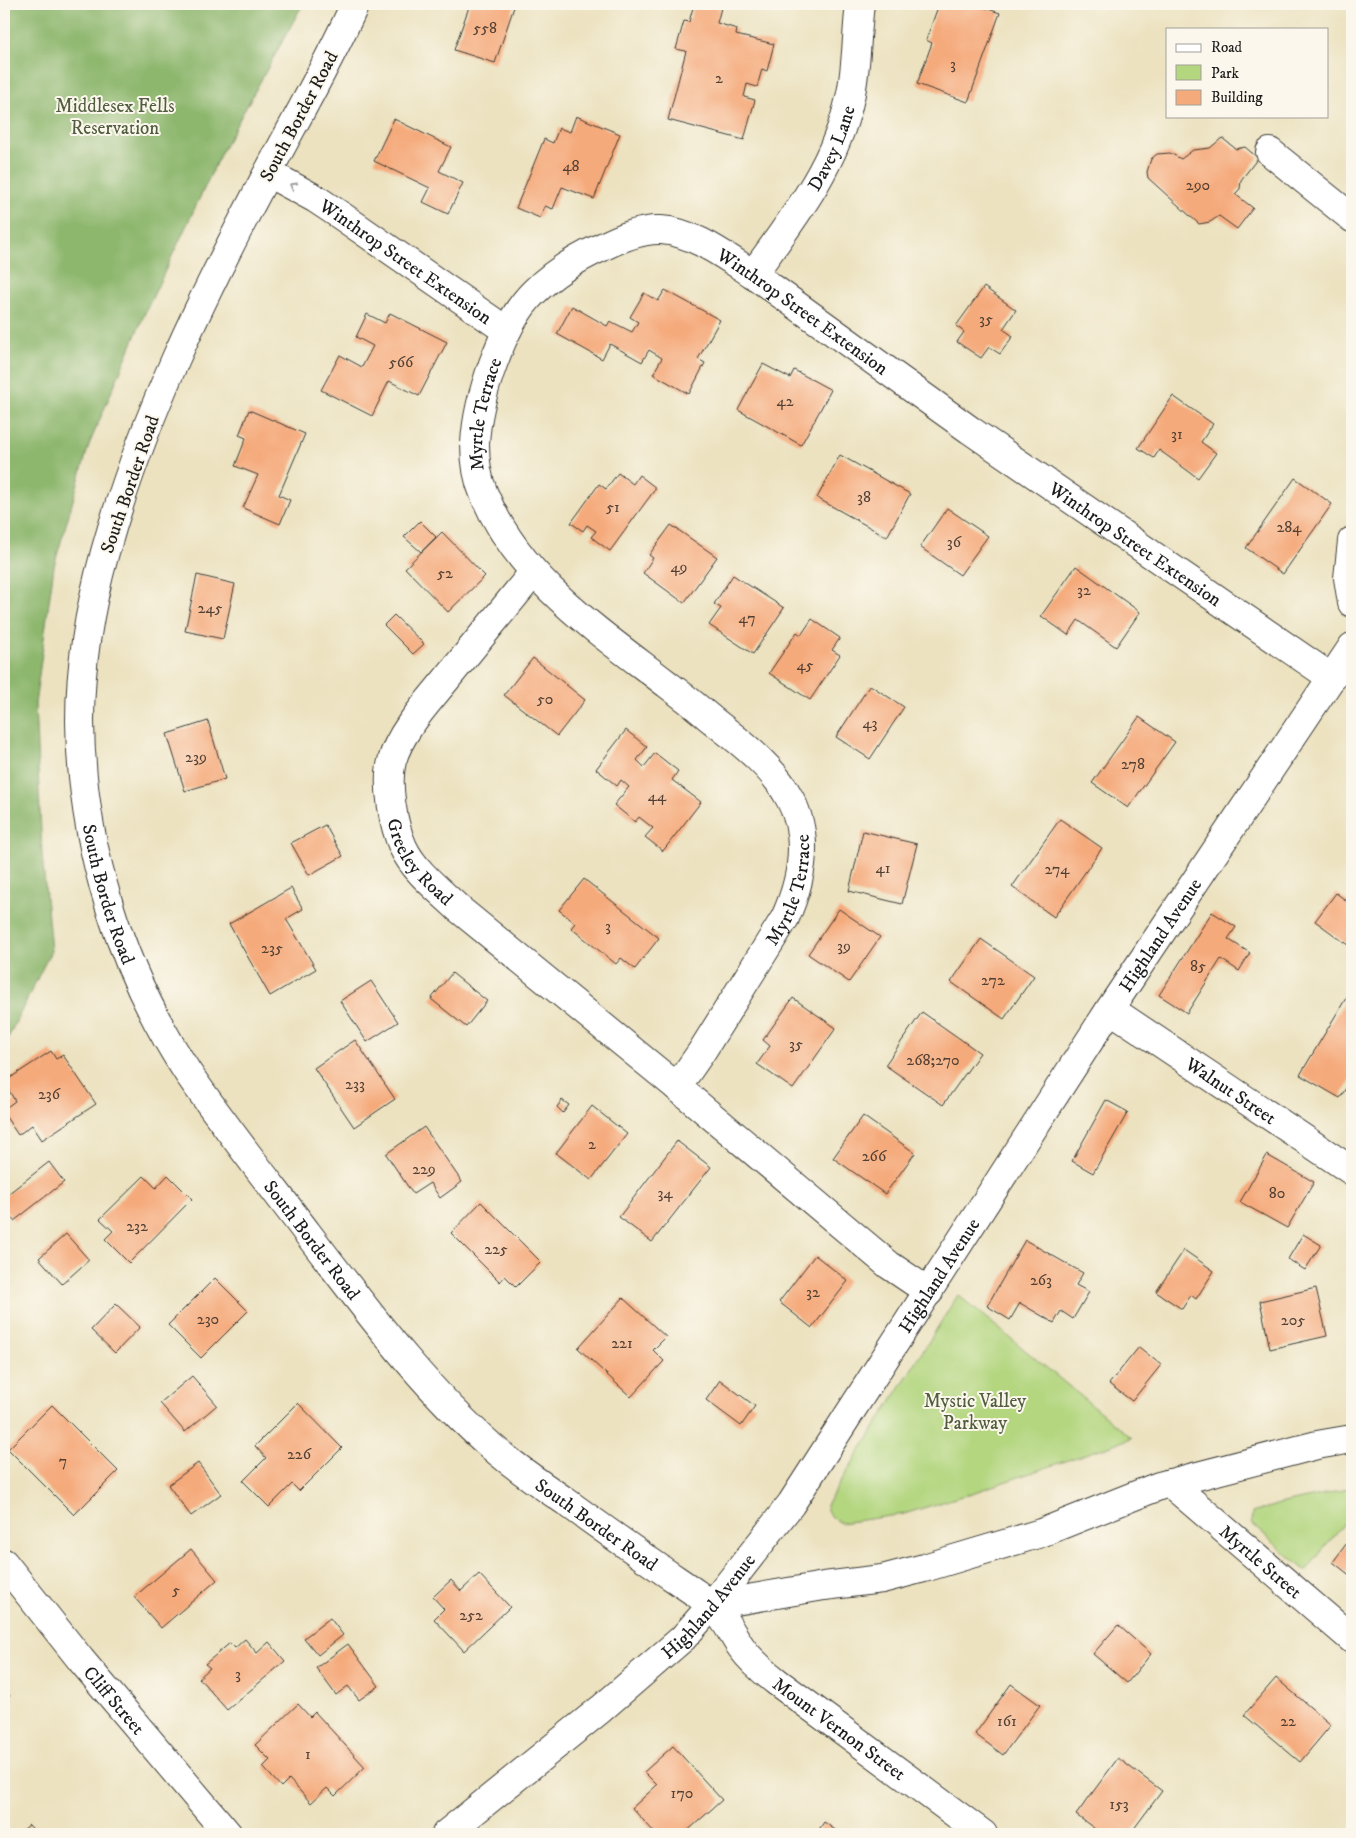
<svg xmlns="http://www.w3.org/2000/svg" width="1356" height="1838" viewBox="0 0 1356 1838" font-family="'IM FELL DW Pica',serif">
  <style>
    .green { fill: #b3d67f; stroke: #68794e }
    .forest { fill: #8eb76e; stroke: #556a45 }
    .building { fill: #f5aa7b }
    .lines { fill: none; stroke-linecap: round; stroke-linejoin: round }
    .minor-casing { stroke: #3b3a35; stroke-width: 30 }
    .major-casing { stroke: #3b3a35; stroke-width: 30 }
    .minor { stroke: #fff; stroke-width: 28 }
    .major { stroke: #fff; stroke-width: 28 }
    .oneway { stroke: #999 }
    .labels { text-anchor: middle; stroke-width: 4; stroke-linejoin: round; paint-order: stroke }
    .number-label { font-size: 16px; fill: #524034 }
    .park-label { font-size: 19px; fill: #515d3f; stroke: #fbf7ec }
    .street-label { font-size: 19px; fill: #1c1c1c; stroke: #fbf7ec }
  </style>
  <rect width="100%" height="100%" fill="#fbf7ec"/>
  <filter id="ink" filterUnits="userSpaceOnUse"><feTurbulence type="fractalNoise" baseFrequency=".02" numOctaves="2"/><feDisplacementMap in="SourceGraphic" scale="10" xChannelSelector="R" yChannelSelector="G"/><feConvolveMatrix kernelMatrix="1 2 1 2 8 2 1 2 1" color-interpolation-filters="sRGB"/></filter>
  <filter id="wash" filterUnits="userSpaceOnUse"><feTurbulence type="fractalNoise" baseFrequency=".0096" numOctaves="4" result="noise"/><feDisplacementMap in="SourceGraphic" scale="20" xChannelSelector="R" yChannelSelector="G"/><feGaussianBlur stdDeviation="1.12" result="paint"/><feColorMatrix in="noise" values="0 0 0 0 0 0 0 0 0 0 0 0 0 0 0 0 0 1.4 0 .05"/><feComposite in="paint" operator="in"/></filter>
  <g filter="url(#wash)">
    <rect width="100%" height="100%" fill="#ece2c0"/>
    <g class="green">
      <path d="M958,1295L1132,1438L978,1491L904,1514L841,1523C833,1518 827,1515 826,1505Z"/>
      <path d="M1352,1488V1513L1306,1571L1251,1523L1252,1513L1279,1504Z"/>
    </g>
    <path class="forest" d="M4,4H303L222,151L145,313L89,445L54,566L35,704L42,853L51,951L4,1046Z"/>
    <g id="blocks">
      <g class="building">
        <path d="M470,4H515L495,63L454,50Z"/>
        <path d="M694,4H704L721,8L717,23L737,29L736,35L774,44L767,71L762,69L757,87L747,84L744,97L755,100L744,140L668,120L686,51L676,49L684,21L689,22Z"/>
        <path d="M939,4H974L1000,13L968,102L917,84L932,43L926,40Z"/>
        <path d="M576,116L620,134L594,199L562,187L553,209L545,206L540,218L516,208L544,139L553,143L559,128L570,132Z"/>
        <path d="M394,119L451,147L439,171L463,183L448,214L423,202L430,188L374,161Z"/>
        <path d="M1222,138L1236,149L1245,147L1258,158L1241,180L1240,189L1235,194L1253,208L1237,229L1219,216L1210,222L1199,224L1148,178L1147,172L1151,159L1157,154L1170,153L1181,159L1193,150L1210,148Z"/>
        <path d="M984,287L1016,310L1003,329L1013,336L1000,354L989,347L981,358L957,342L964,332L956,326Z"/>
        <path d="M665,290L720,320L698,359L705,363L689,394L653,374L662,358L649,350L642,362L610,344L602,359L557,334L572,306L607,326L610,321L632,332L638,322L630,317L644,293L658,301Z"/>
        <path d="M390,313L447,342L419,396L389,381L372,416L321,390L340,355L362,367L373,346L356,337L367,314L385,323Z"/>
        <path d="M763,364L790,378L794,370L831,390L801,445L738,410Z"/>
        <path d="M1173,396L1213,424L1201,442L1216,453L1198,478L1159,450L1154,458L1138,448Z"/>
        <path d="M249,410L305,434L279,495L290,500L280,524L243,508L258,475L235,466L246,438L239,435Z"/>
        <path d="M840,455L910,494L887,537L817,498Z"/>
        <path d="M618,473L633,484L639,475L656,488L610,551L591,537L596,531L587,525L583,531L571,523L599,484L606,489Z"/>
        <path d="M1295,478L1332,504L1283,574L1246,548Z"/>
        <path d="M947,508L988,536L960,575L920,547Z"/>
        <path d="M420,521L436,537L421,552L404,537Z"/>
        <path d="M671,525L717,557L684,603L643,573L653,558L649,555Z"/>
        <path d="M442,532L485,576L448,612L405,568Z"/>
        <path d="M1076,566L1140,612L1116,647L1078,620L1068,635L1041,616Z"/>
        <path d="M197,575L235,584L223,639L185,631Z"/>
        <path d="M733,575L784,608L753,654L709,625L721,608L714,604Z"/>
        <path d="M394,615L424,644L413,654L384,625Z"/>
        <path d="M812,619L840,638L832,650L840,655L810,700L769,673L797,632L801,635Z"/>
        <path d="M533,658L585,700L557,736L504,695Z"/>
        <path d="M870,685L904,707L870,759L836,737Z"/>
        <path d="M1139,717L1175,742L1128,808L1092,783Z"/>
        <path d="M208,721L225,779L185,791L167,734Z"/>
        <path d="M626,730L647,747L637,760L644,767L655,753L678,771L672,780L701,802L663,851L645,837L653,828L639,817L635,822L614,805L629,787L621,780L617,786L596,769Z"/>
        <path d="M1060,819L1102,848L1054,917L1012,887Z"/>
        <path d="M325,825L343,856L309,875L291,843Z"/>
        <path d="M863,831L917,844L902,904L849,891Z"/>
        <path d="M584,879L659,938L635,969L621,958L616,964L571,928L575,923L559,910Z"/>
        <path d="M291,888L303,909L286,919L316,969L270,996L229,924Z"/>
        <path d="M1336,893L1352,905V948L1315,921Z"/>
        <path d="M839,909L880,937L849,982L808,954Z"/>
        <path d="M1212,912L1236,927L1228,939L1250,953L1239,971L1221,959L1187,1013L1159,995Z"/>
        <path d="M981,939L1034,976L1004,1019L951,982Z"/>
        <path d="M452,973L487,1001L466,1027L431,999Z"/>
        <path d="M371,981L398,1022L367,1042L340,1001Z"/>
        <path d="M1352,988V1078L1340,1098L1300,1075Z"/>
        <path d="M793,998L836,1028L793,1089L757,1064L770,1046L763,1040Z"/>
        <path d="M922,1012L980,1053L943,1105L885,1065Z"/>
        <path d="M355,1040L395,1099L354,1127L314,1068Z"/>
        <path d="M51,1051L56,1059L63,1055L96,1104L42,1140L32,1125L18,1135L4,1114V1109L15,1101L4,1082Z"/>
        <path d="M562,1100L569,1105L563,1113L557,1107Z"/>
        <path d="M1106,1100L1128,1112L1093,1173L1072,1161Z"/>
        <path d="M592,1106L627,1134L591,1180L556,1153Z"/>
        <path d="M863,1116L915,1153L885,1194L833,1158Z"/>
        <path d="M424,1127L462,1182L440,1198L430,1183L413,1194L386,1154Z"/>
        <path d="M677,1141L711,1167L652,1242L619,1217Z"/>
        <path d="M1267,1155L1314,1182L1287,1228L1240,1202Z"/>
        <path d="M49,1162L64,1182L14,1221L4,1207V1197Z"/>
        <path d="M168,1175L192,1199L129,1263L105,1239L113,1231L100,1219L144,1176L156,1188Z"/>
        <path d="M481,1202L541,1262L516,1287L505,1276L500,1282L451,1233Z"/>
        <path d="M66,1234L89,1260L62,1284L39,1258Z"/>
        <path d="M1303,1234L1321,1245L1305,1270L1288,1259Z"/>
        <path d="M1025,1240L1083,1273L1076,1285L1089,1292L1073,1319L1061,1311L1054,1323L1020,1303L1010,1320L987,1306Z"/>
        <path d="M1184,1250L1214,1271L1196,1299L1191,1295L1182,1309L1156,1292Z"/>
        <path d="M815,1255L848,1281L812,1328L779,1302Z"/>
        <path d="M215,1278L248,1311L201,1358L168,1325Z"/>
        <path d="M1316,1288L1327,1336L1270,1349L1260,1301Z"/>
        <path d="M623,1298L666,1337L653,1350L664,1361L631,1397L578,1348Z"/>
        <path d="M116,1304L140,1327L115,1353L91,1330Z"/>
        <path d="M4,1308L9,1313L4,1318Z"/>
        <path d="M1139,1347L1161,1365L1132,1401L1109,1384Z"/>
        <path d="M192,1376L217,1405L185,1432L160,1403Z"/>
        <path d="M720,1380L755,1406L741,1426L706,1400Z"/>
        <path d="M298,1403L342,1448L299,1491L292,1484L269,1507L243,1481L266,1458L255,1446Z"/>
        <path d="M52,1405L118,1471L74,1515L8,1449Z"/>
        <path d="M198,1463L221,1494L191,1516L168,1485Z"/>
        <path d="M1352,1536V1577L1333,1562Z"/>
        <path d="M191,1549L217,1580L161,1628L134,1597Z"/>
        <path d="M479,1574L510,1607L464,1651L434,1619L444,1609L433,1597L451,1580L461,1591Z"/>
        <path d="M330,1618L343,1635L318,1655L304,1638Z"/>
        <path d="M1118,1625L1151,1654L1127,1683L1093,1654Z"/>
        <path d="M245,1639L257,1653L269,1642L285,1661L227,1710L199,1678L210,1668L205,1664L230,1643L235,1648Z"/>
        <path d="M348,1644L379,1686L359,1700L348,1686L336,1695L316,1668Z"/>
        <path d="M1276,1678L1331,1725L1300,1762L1244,1715Z"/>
        <path d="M1011,1684L1040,1705L1003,1755L975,1734Z"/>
        <path d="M4,1689L10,1696L4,1701Z"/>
        <path d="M298,1704L310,1717L315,1712L365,1767L335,1796L327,1788L311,1803L289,1779L281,1787L263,1767L270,1760L255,1745Z"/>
        <path d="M673,1746L722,1800L684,1834H656L632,1808L657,1785L644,1772Z"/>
        <path d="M1118,1758L1162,1791L1130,1834H1102L1076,1815Z"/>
        <path d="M824,1822L841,1834H816Z"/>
        <path d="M29,1825L38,1834H18Z"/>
      </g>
    </g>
  </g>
  <g filter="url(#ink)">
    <use href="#blocks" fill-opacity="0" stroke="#3b3a35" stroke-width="1"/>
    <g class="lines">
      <defs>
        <g id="minor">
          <path d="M1270,152L1352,218"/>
          <path id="s1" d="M268,173L316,199L343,217L507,331"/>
          <path id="s2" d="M753,274C793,219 835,166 850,98C857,68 856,35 860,4"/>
          <path d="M1352,541L1348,578L1352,603"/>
          <path id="s3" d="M533,573C505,607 477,642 449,676C430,700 400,731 392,761C386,784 393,825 403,847C414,871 439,890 459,909L677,1087"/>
          <path id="s4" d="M1110,1009L1352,1171"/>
          <path id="s5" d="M929,1292L889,1265L677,1087L702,1051L785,918C802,880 811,838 790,799C773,766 740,742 711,719C697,707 682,695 667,684C597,630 519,579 484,494C477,478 475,461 475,444C477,400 502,323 534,292C553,273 578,258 602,247C620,238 641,229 661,230C694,232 726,257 753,274L970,430L1332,678"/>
          <path id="s6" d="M1170,1483L1352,1639"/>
          <path id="s7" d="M4,1563L81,1660L228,1834"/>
        </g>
        <g id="major">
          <path id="s8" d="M355,4C329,62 297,117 267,174C203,295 142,419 105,552C90,606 80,665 80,721C81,844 120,970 188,1073C226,1128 268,1181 308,1234C366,1309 421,1385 492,1447C515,1467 540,1484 565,1501C595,1523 625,1544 655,1565C669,1575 683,1584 697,1594C698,1595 712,1604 713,1606C724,1617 732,1634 741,1647C751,1661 764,1672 777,1682L983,1834"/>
          <path d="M712,1605L824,1586L882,1579L924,1568L1041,1533L1159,1486L1317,1445L1352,1439"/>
          <path id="s9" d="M446,1834L601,1709L683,1638L712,1605L791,1504L1110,1009L1352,647"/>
        </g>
      </defs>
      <use href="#minor" class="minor-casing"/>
      <use href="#major" class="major-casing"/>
      <use href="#minor" class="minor"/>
      <use href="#major" class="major"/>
    </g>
    <defs><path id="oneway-chevron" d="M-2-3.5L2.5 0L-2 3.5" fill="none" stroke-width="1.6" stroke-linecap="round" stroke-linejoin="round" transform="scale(1.25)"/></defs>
    <use class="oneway" href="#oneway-chevron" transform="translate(293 186) rotate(-151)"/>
  </g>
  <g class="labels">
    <g class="number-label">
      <text x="485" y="33">558</text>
      <text x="953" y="69">3</text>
      <text x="719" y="83">2</text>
      <text x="571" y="171">48</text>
      <text x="1198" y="190">290</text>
      <text x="986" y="324">35</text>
      <text x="401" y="367">566</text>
      <text x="785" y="406">42</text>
      <text x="1177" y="439">31</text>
      <text x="864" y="502">38</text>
      <text x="613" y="512">51</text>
      <text x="1289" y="532">284</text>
      <text x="954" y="547">36</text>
      <text x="679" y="572">49</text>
      <text x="445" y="578">52</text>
      <text x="1084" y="595">32</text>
      <text x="210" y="613">245</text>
      <text x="747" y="623">47</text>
      <text x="805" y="670">45</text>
      <text x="545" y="704">50</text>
      <text x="870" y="728">43</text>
      <text x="196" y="762">239</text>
      <text x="1133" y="769">278</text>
      <text x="657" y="801">44</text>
      <text x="883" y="873">41</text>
      <text x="1057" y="874">274</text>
      <text x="608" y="931">3</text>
      <text x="844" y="951">39</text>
      <text x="272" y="953">235</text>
      <text x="1198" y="971">85</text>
      <text x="993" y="985">272</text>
      <text x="796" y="1049">35</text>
      <text x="933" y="1065">268;270</text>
      <text x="355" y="1089">233</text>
      <text x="49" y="1099">236</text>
      <text x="592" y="1149">2</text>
      <text x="874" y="1161">266</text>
      <text x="424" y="1174">229</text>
      <text x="665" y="1198">34</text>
      <text x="1277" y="1198">80</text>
      <text x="137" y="1231">232</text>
      <text x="496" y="1254">225</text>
      <text x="1041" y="1285">263</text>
      <text x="813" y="1297">32</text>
      <text x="208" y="1324">230</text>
      <text x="1293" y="1325">205</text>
      <text x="622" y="1348">221</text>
      <text x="299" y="1459">226</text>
      <text x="63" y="1466">7</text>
      <text x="176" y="1595">5</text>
      <text x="471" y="1620">252</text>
      <text x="238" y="1679">3</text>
      <text x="1007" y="1726">161</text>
      <text x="1288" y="1726">22</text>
      <text x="308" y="1759">1</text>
      <text x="682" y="1798">170</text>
      <text x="1119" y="1809">153</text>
    </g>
    <g class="park-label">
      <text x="115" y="112">Middlesex Fells<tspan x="115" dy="22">Reservation</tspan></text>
      <text x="975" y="1407">Mystic Valley<tspan x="975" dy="22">Parkway</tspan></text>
    </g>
    <g class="street-label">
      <text transform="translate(298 116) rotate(-62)" y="7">South Border Road</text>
      <text dy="7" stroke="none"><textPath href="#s2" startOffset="149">Davey Lane</textPath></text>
      <text dy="7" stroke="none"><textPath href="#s1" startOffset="164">Winthrop Street Extension</textPath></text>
      <text dy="7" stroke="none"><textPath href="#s5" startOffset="1612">Winthrop Street Extension</textPath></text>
      <text dy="7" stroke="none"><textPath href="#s5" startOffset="1168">Myrtle Terrace</textPath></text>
      <text transform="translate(129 484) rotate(-71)" y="7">South Border Road</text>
      <text dy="7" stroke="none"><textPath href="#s5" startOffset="2018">Winthrop Street Extension</textPath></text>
      <text dy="7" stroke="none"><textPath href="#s3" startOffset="345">Greeley Road</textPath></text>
      <text dy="7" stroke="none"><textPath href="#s5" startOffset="554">Myrtle Terrace</textPath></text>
      <text dy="7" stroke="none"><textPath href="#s8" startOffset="951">South Border Road</textPath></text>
      <text dy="7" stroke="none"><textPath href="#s9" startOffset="1158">Highland Avenue</textPath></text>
      <text dy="7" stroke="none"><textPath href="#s4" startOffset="146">Walnut Street</textPath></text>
      <text dy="7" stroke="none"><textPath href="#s8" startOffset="1356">South Border Road</textPath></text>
      <text dy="7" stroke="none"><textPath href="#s9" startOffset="752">Highland Avenue</textPath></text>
      <text dy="7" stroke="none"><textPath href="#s8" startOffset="1761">South Border Road</textPath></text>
      <text dy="7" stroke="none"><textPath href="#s6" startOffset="120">Myrtle Street</textPath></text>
      <text dy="7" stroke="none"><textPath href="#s9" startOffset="348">Highland Avenue</textPath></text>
      <text dy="7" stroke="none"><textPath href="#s7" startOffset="176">Cliff Street</textPath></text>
      <text dy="7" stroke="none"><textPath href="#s8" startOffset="2081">Mount Vernon Street</textPath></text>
    </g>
  </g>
  <rect width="1356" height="1838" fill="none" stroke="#fbf7ec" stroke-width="20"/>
  <rect x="1166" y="28" width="162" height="90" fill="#fbf7ec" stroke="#a29f99"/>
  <rect x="1176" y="44" width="25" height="8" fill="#ffffff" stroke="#a29f99"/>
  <text x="1211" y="52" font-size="15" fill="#1c1c1c">Road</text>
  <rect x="1176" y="65" width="25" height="15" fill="#b3d67f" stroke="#a29f99"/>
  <text x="1211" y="78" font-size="15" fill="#1c1c1c">Park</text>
  <rect x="1176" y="90" width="25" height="15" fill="#f5aa7b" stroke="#a29f99"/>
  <text x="1211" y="102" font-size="15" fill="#1c1c1c">Building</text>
</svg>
